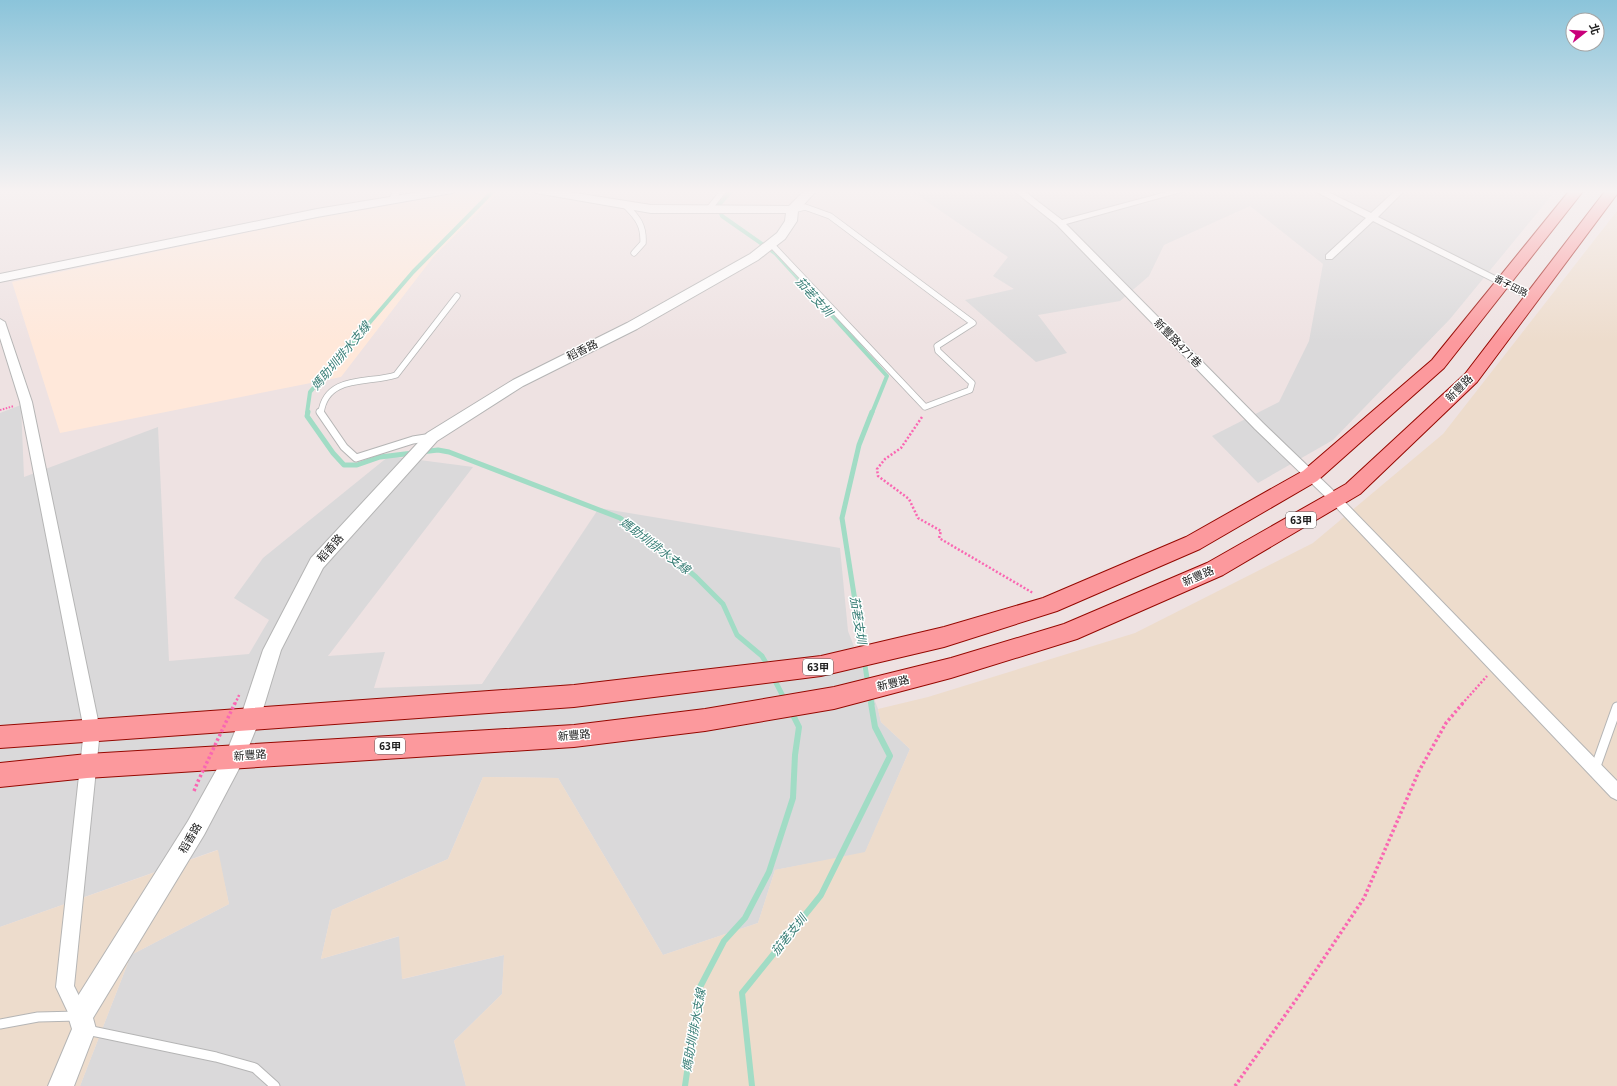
<svg xmlns="http://www.w3.org/2000/svg" width="1617" height="1086" viewBox="0 0 1617 1086" font-family="'Open Sans','Noto Sans TC',sans-serif">
  <style>
    .residential { fill: #dad9da }
    .education { fill: #ffe8da }
    .farmland { fill: #eddccc }
    .lines { fill: none; stroke-linecap: round; stroke-linejoin: round }
    .stream-far2 { stroke: #a1dcc5; stroke-width: 4 }
    .stream-far1 { stroke: #a1dcc5; stroke-width: 5 }
    .stream { stroke: #a1dcc5; stroke-width: 6 }
    .service-far2-casing { stroke: #b5b5b5; stroke-width: 7 }
    .service-far1-casing { stroke: #b5b5b5; stroke-width: 9 }
    .service-casing { stroke: #b5b5b5; stroke-width: 11 }
    .minor-casing { stroke: #b5b5b5; stroke-width: 2 }
    .tertiary-casing { stroke: #b5b5b5; stroke-width: 2 }
    .primary-casing { stroke: #950800; stroke-width: 2 }
    .path-far2 { stroke: #fa66b2; stroke-width: 2; stroke-dasharray: 1.5 1.5; stroke-linecap: butt }
    .path-far1 { stroke: #fa66b2; stroke-width: 2.5; stroke-dasharray: 2 2; stroke-linecap: butt }
    .path { stroke: #fa66b2; stroke-width: 3.5; stroke-dasharray: 2.5 2.5; stroke-linecap: butt }
    .service-far2 { stroke: #fff; stroke-width: 5.5 }
    .service-far1 { stroke: #fff; stroke-width: 7 }
    .service { stroke: #fff; stroke-width: 9 }
    .minor { fill: #fff; fill-rule: evenodd }
    .tertiary { fill: #fff; fill-rule: evenodd }
    .primary { fill: #fc999d; fill-rule: evenodd }
    .path-bridge-far1 { stroke: #fa66b2; stroke-width: 2.5; stroke-dasharray: 2 2; stroke-linecap: butt }
    .path-bridge { stroke: #fa66b2; stroke-width: 3.5; stroke-dasharray: 2.5 2.5; stroke-linecap: butt }
    .labels { text-anchor: middle; stroke-width: 3; stroke-linejoin: round; paint-order: stroke }
    .far-street-label { font-size: 9px; fill: #1c1c1c; stroke: #fff }
    .shield { fill: #fff; stroke: #606060; stroke-width: 1 }
    .shield-label { font-size: 10px; font-weight: bold; fill: #1c1c1c }
    .street-label { font-size: 11px; fill: #1c1c1c; stroke: #fff }
    .water-label { font-size: 12px; font-style: italic; fill: #387e76; stroke: #fff }
  </style>
  <rect width="100%" height="100%" fill="#eee2e2"/>
  <g class="residential">
    <path d="M910,190H1556L1450,319L1333,440L1258,483L1212,436L1279,402L1309,341L1323,264L1250,206L1164,245L1149,276L1120,301L1038,315L1067,353L1036,362L965,300L1014,289L993,276L1008,257Z"/>
    <path d="M21,405L24,477L158,427L169,661L249,654L269,620L234,598L263,558L389,456L473,467L328,656L385,652L374,688L482,684L599,508L840,548L848,631L878,709L881,722L910,749L865,853L775,870L758,923L663,955L558,778L483,777L448,859L332,910L321,959L400,936L403,979L504,955L502,994L454,1041L466,1086H80L131,955L229,904L217,850L0,927V413Z"/>
  </g>
  <path class="education" d="M472,190H501L434,256L341,377L60,433L12,282L387,203Z"/>
  <g class="farmland">
    <path d="M1617,211V1086H466L454,1041L502,994L504,955L402,979L399,936L321,959L332,910L448,859L483,777L558,778L663,955L758,923L775,870L865,852L910,749L881,722L878,709L928,697L1135,633L1313,543L1443,434Z"/>
    <path d="M218,850L229,904L131,955L80,1086H0V927Z"/>
  </g>
  <g class="lines">
    <g class="stream-far2">
      <path d="M732,190L718,206L722,216L775,253L887,376L872,413"/>
      <path d="M307,413L310,392L413,272L494,190"/>
    </g>
    <g class="stream-far1">
      <path d="M308,412L307,416L333,453L344,465H357L380,457L413,453"/>
      <path d="M421,452L438,450L449,452L620,518L671,556L696,577L723,604L737,635L762,656L769,668"/>
      <path d="M863,652L842,518L859,445L872,412"/>
      <path d="M864,660L868,684"/>
      <path d="M773,677L786,702"/>
      <path d="M870,694L872,704"/>
    </g>
    <g class="stream">
      <path d="M685,1086L699,989L724,941L745,918L769,872L793,798L795,755L799,727L791,711"/>
      <path d="M752,1086L742,993L821,895L890,756L875,727L871,703"/>
    </g>
    <defs>
      <g id="service-far2">
        <path d="M626,206C638,218 644,226 643,243L634,253"/>
        <path d="M708,210L724,190"/>
        <path d="M771,244L925,407L970,390L972,383L938,351L937,346L973,323L830,216L805,207L792,210"/>
        <path d="M321,413C326,374 369,384 396,375L457,296"/>
      </g>
      <path id="service-far1" d="M320,412L344,447L356,458L413,440L432,437"/>
      <g id="service">
        <path d="M1595,769L1617,707"/>
        <path d="M0,1024L38,1017L78,1016"/>
        <path d="M87,1030L216,1057L255,1068L275,1086"/>
      </g>
      <g id="minor">
        <path d="M393,190H401L397,200L393,203L389,200Z"/>
        <path d="M1013,190H1023L1062,220L1174,190H1188L1066,224L1263,423L1340,497L1617,781V800L1611,797L1332,503L1255,429L1057,225Z"/>
        <path d="M1313,190H1324L1371,213L1396,190H1405L1378,217L1537,297L1532,300L1528,299L1373,221L1332,259H1326V255L1366,218Z"/>
        <path d="M0,319L5,322L32,402L100,730L74,986L89,1016L87,1023L80,1025L73,1023L56,987L84,730L20,402L0,338Z"/>
      </g>
      <g id="tertiary">
        <path d="M432,190H458L452,193L317,217L0,282V274L317,209Z"/>
        <path d="M530,190H556L651,205L789,206L805,190H817L798,211L797,221L785,239L758,260L637,329L523,386L437,441L323,568L281,650L260,719L242,763L204,835L93,1018L96,1029L74,1086H48L72,1029L68,1016L71,1007L188,821L227,751L240,719L263,650L311,558L427,433L513,380L627,323L750,254L777,233L785,221L786,213H651L536,193Z"/>
      </g>
      <g id="primary">
        <path d="M1570,190H1584L1444,368L1317,481L1200,549L1057,611L944,647L821,676L574,707L0,748V726L574,685L821,656L944,627L1043,598L1186,537L1303,471L1432,360Z"/>
        <path d="M1606,190H1617V194L1477,382L1360,494L1223,575L1077,639L951,678L834,709L705,731L574,747L87,778L0,787V763L87,754L574,725L705,709L834,687L951,658L1064,624L1207,563L1346,484L1465,374Z"/>
      </g>
    </defs>
    <use href="#service-far2" class="service-far2-casing"/>
    <use href="#service-far1" class="service-far1-casing"/>
    <use href="#service" class="service-casing"/>
    <use href="#minor" class="minor-casing"/>
    <use href="#tertiary" class="tertiary-casing"/>
    <use href="#primary" class="primary-casing"/>
    <path class="path-far2" d="M0,410L14,406"/>
    <g class="path-far1">
      <path d="M922,417L901,448L885,459L877,469L878,476L909,499L918,518L941,531L939,538L1033,593"/>
      <path d="M1462,704L1487,676"/>
    </g>
    <g class="path">
      <path d="M194,791L199,779"/>
      <path d="M1235,1086L1298,997L1364,898L1419,771L1446,723L1463,703"/>
    </g>
    <use href="#service-far2" class="service-far2"/>
    <use href="#service-far1" class="service-far1"/>
    <use href="#service" class="service"/>
    <use href="#minor" class="minor"/>
    <use href="#tertiary" class="tertiary"/>
    <use href="#primary" class="primary"/>
    <path class="path-bridge-far1" d="M235,704L240,693"/>
    <path class="path-bridge" d="M200,777L235,703"/>
  </g>
  <linearGradient id="sky" x2="0" y2="1"><stop stop-color="#8bc4da"/><stop offset="0.56" stop-color="#f7f2f2"/><stop offset="1" stop-color="#f7f2f2" stop-opacity="0"/></linearGradient>
  <rect width="1617" height="342" fill="url(#sky)"/>
  <g class="labels">
    <g class="far-street-label">
      <text transform="translate(1511 286) rotate(27)" y="3">番子田路</text>
    </g>
    <g class="shield">
      <rect x="1286" y="512" width="30" height="16" rx="3"/>
      <rect x="803" y="659" width="30" height="16" rx="3"/>
      <rect x="375" y="738" width="30" height="16" rx="3"/>
    </g>
    <g class="shield-label">
      <text x="1301" y="524">63甲</text>
      <text x="818" y="671">63甲</text>
      <text x="390" y="750">63甲</text>
    </g>
    <g class="street-label">
      <text transform="translate(1178 343) rotate(46)" y="4">新豐路471巷</text>
      <text transform="translate(582 350) rotate(-26)" y="4">稻香路</text>
      <text transform="translate(1459 388) rotate(-45)" y="4">新豐路</text>
      <text transform="translate(330 548) rotate(-49)" y="4">稻香路</text>
      <text transform="translate(1198 576) rotate(-24)" y="4">新豐路</text>
      <text transform="translate(893 683) rotate(-14)" y="4">新豐路</text>
      <text transform="translate(574 735) rotate(-5)" y="4">新豐路</text>
      <text transform="translate(250 755) rotate(-4)" y="4">新豐路</text>
      <text transform="translate(190 838) rotate(-59)" y="4">稻香路</text>
    </g>
    <g class="water-label">
      <text transform="translate(814 297) rotate(48)" y="4">茄荖支圳</text>
      <text transform="translate(341 356) rotate(-50)" y="4">媽助圳排水支線</text>
      <text transform="translate(655 546) rotate(37)" y="4">媽助圳排水支線</text>
      <text transform="translate(858 620) rotate(81)" y="4">茄荖支圳</text>
      <text transform="translate(789 935) rotate(-51)" y="4">茄荖支圳</text>
      <text transform="translate(694 1030) rotate(-80)" y="4">媽助圳排水支線</text>
    </g>
  </g>
  <g transform="translate(1585 32) rotate(73)"><circle r="19" fill="#ffffff" stroke="#a4a4a4"/>
  <path d="M0-3L7 15L0 10L-7 15Z" fill="#c9007b"/>
  <text y="-6" font-size="11" font-weight="bold" text-anchor="middle" fill="#1c1c1c">北</text>
  </g>
</svg>
